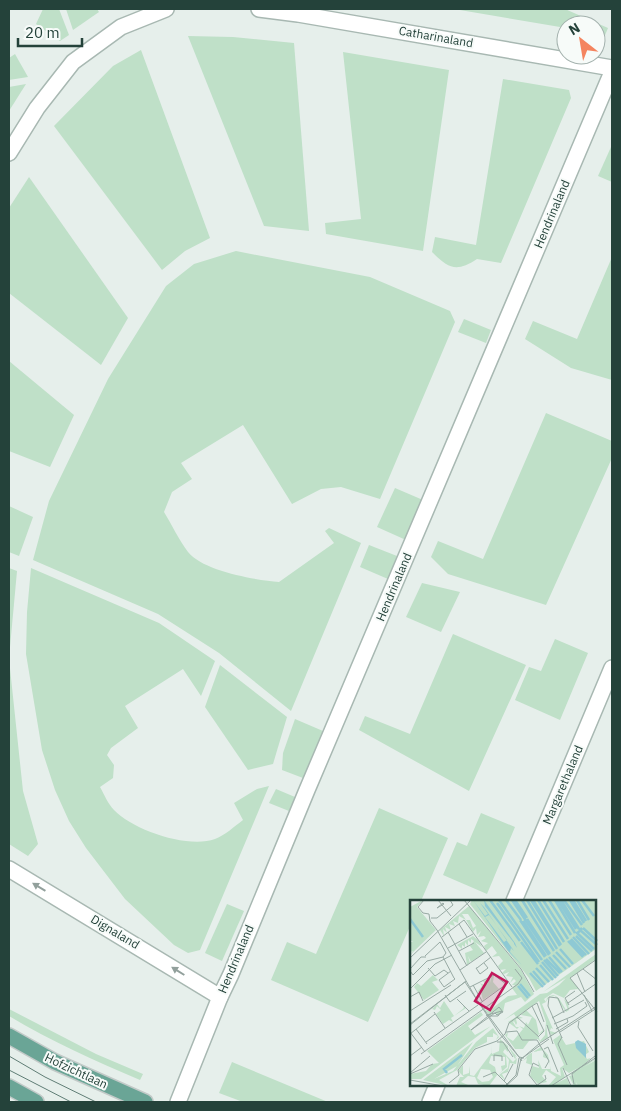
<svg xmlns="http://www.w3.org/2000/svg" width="621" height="1111" viewBox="0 0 621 1111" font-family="'IBM Plex Sans',sans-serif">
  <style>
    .green { fill: #bfe0c8 }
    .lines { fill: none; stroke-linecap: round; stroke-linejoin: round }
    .minor-casing { stroke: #a8b8b2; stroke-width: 18 }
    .major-casing { stroke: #c2cac8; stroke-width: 18 }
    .minor { stroke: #fff; stroke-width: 15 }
    .major { stroke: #6aa596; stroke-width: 15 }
    .tram { stroke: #5f7d75; stroke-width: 1 }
    .oneway { fill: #92a09c }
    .labels { text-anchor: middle; stroke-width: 4; stroke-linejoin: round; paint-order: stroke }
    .street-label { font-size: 12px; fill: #24423a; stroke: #f7fbf9 }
    .inset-river { fill: none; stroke: #8ec9d4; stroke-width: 2.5 }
    .inset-road { fill: none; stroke: #98aaa4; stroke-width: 1 }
    .view { fill: #c2185b; fill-opacity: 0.15; stroke: #c2185b; stroke-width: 2.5 }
    .inset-edge { fill: none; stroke: #24423a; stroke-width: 2.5 }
  </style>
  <rect width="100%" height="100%" fill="#e6efeb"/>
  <g class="green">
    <path d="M43,9H59L69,35L60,41L36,24Z"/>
    <path d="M66,9H97L99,12L73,30Z"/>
    <path d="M454,9H565L608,28L601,45L596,49V25H566V28Z"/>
    <path d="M188,36L233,37L294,43L309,231L264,226Z"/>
    <path d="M141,50L210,238L185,251L162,270L54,126L113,66Z"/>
    <path d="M343,52L449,70L423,251L326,234L325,223L361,219Z"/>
    <path d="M15,54L28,77L9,80V58Z"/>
    <path d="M503,79L569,90L571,98L501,263L477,259C456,273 448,268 432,252L435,237L476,245Z"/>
    <path d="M26,84L9,111V87Z"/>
    <path d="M611,147H612V182L598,176Z"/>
    <path d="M29,177L128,318L101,365L9,293V208Z"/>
    <path d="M236,251L370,277L450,311L455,322L380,499L341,487L321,489L292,504L243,425L181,463L192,479L172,492L164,512C172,525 179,540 188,552C203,571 255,580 279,582L334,543L325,531L329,528L361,543L291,711L219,653L158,614L33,560L49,501L108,379L166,286L194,264Z"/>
    <path d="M612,257V380L571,368L525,339L533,321L577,339Z"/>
    <path d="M464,319L491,330L486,343L458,332Z"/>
    <path d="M9,361L74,415L50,467L9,451Z"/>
    <path d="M546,413L612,441V458L546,605L448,574L431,557L438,541L483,559Z"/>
    <path d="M395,488L423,500L406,540L377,527Z"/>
    <path d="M9,506L33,517L19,556L9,552Z"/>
    <path d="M369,545L397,556L388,579L360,567Z"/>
    <path d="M9,568L17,571L9,658Z"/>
    <path d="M31,568L159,623L215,661L201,696L183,669L125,706L138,728L111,748L107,755L114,765L113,778L100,787C104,794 108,804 114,810C133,830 188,849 215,839C224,836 235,826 243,820L234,803L257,789L269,786L200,950L188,953L174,945L125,899L86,848L69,821L55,790L42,750L26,654L27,612Z"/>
    <path d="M422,583L460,592L441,632L406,617Z"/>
    <path d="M453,634L526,665L469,791L359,730L365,716L410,734Z"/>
    <path d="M555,639L588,653L560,720L515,700L529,667L541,671Z"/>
    <path d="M9,659L23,791L38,844L28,856L9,844Z"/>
    <path d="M220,665L287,717L273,764L248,770L205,707Z"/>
    <path d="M295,719L323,731L303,778L282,770L283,753Z"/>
    <path d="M276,789L295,797L289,811L269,803Z"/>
    <path d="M379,808L448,838L421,901H411V924L368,1022L271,980L287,942L316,954Z"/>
    <path d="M481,813L515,827L487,894L443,875L457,842L467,846Z"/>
    <path d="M227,904L244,911L222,961L205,953Z"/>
    <path d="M9,1009L96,1054L143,1074L140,1080C95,1061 51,1041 9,1016Z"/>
    <path d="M232,1062L328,1102H243L219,1093Z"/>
  </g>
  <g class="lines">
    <defs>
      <g id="minor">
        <path d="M259,9L298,14L612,68"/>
        <path d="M9,153L37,108L73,62L121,27L166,9"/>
        <path d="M9,869L220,997"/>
        <path d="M514,901L612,668"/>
        <path d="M178,1102L220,997L231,974L307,790L612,72"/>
        <path d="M430,1102L437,1085"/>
      </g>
      <g id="major">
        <path d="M9,1036L55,1062L145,1102"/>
        <path d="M9,1087L36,1102"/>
      </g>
    </defs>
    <use href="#minor" class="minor-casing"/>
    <use href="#major" class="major-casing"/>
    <use href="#minor" class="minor"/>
    <use href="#major" class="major"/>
    <g class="tram">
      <path d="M9,1056L45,1077L96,1102"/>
      <path d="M9,1070L71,1102"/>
    </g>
  </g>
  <defs><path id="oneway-solid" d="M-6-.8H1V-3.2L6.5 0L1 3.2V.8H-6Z" transform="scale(1.25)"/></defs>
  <g class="oneway">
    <use href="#oneway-solid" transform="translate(39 887) rotate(-149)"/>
    <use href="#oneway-solid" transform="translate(178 971) rotate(-148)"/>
  </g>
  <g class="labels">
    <g class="street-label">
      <text transform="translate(436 37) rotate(10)" y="4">Catharinaland</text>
      <text transform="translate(552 214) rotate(-67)" y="4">Hendrinaland</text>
      <text transform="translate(394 587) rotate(-67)" y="4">Hendrinaland</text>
      <text transform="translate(563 785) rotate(-67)" y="4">Margarethaland</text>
      <text transform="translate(115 932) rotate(31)" y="4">Dignaland</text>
      <text transform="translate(236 959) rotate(-67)" y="4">Hendrinaland</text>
      <text transform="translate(76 1071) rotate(25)" y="4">Hofzichtlaan</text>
    </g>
  </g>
  <g transform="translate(410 900)">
    <rect width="186" height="186" fill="#e6efeb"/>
    <path d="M13,0L7,7L26,30L0,55L3,51L0,52V42H3L0,40V7ZM62,0H186V49L126,91L119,78L60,4ZM59,6L111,70L124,94L115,102L111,97L95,103L93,112L87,115L85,111L80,116L74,109L79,111L98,96L107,95L102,88L105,85H102L106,81L104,79L100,83L103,77L96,76L99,72L94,74L92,73L96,69L90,70L88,66L93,61L89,56L82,57L87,53L82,46L76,51L74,46L78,43L71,41L76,38L74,36L68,37L71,31L67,35L66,28L63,32L56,20H60L63,28L66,26L58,14H52L56,20L49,16L48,23L43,21L45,26L39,24L41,30L35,27L37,33L33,29L34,36L30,30ZM63,36L68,40L72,47L65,42L74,53L61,62L58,56L60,63L57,65L55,53L63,50L60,46L64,41L61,39V43L58,40V46L55,42V47L52,45V49L47,45ZM186,54V59L160,78L172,93L168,89L160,90L154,98L143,93L134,99L136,102L137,98L140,96L143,95L146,96L150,100L156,110H158L154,99L158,103L159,110L156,112L145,96L139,97L136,102L132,104L143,129L141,128L140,131L147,133L141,135L136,125L138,138L130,142L128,139L119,141L113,149H105L95,135L98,132L97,137L103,141L113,129L109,126L114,128L116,122L118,125L122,117L111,115L115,111L108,116L113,118L106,119L107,123L106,125L104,121L103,122L106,127H109L107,129L98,122L106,117L104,114L94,120L130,94L137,93L149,85L156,78L133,92ZM129,101L136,122L135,135L130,141L128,135L133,132V130L129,134L126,120L116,110ZM23,75L28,80L22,82L29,90L14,100L4,87L7,83L11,86ZM84,76L83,82L89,89L73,100L71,92L70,95L68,91L72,86L70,83L76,86L73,81L76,80L78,85L77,79L80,78V83L81,77ZM34,101L44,116L54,108L53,105L56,108L41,118L43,122L39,120L33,124L26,114L31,110L27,106L25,110L22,109L27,104L30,108ZM71,112L73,115L58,126L65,135L81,126L11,179H0V174L16,171L22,164L29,163L17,151ZM83,128L89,137L86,140L88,136L83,133V137H77V142L65,148L47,170L29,180L39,186L13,180L63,142L47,166L24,179L43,171L66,142ZM150,135L156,145L174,141L179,152L175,155L177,159L181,158L175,164L186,159L174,167L186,160V186H168L166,182L167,186H164L159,176L164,175L160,174L168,168L159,173L152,168L155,177L147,183L157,178L160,186H138L146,177L136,170L132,176L137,182L128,184L120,176L122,166L129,168L128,160L132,169H141L138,159L133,157L134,150L122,152V165L116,163L117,158L113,161L118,155L131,147L138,155L141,171L151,176L150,168L154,165L143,140ZM90,139L98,146L107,157L105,156L106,158L105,159L98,146V152L95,149L93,152L103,162L107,158L106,164L100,163L98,172L92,174L95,180L89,175L98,168L99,160L96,156L97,167L88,175L92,171L91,166L95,165V157L81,156L79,163L85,167L87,175L79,186L68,184L65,177L58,176L51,182L58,185L46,186L50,177H54L48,171L53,165V175L59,173L60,166V175L64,176L82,152L81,145L82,154L89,151ZM71,169L80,170L83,177L79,181L72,182L67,178Z" fill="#bfe0c8" fill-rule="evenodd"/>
    <path d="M63,0L75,16L78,14L70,3L74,7L104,51L107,48L104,44V43L75,6L74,0L105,43L107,48L104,51L101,48L100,52L112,65L98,51ZM79,15L97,40L94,42L75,17ZM168,140L176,144V158L166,148L165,142Z" fill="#8ec9d4" fill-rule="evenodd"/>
    <path class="inset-river" d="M80,0L110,41M89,0L132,60M96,0L111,20M102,0L139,55M105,0L117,18M112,0L144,51M117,0L147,49M121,0L150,46M123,0L151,45M128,0L154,42M133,0L158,39M139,0L161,35M145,0L165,33M148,0L166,29M151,0L169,29M154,0L172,25M160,0L174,23M163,0L176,21M167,0L179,20M172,0L184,16M87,3L113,39M0,19L13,37M117,19L140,54M110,20L135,57M113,21L136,56M172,28L170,30L187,45M173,28L187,41M170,31L167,33L184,49M166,36L182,51M163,37L179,54M113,39L129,62M161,39L176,55M160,40L174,56M158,41L173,57M111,42L128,64M150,49L163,64M146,52L160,67M143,55L156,69M139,57L152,72M136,59L150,73M134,60L148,76M132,62L146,78M130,65L143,80M126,68L139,82M123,71L135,85M120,73L133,87M110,84L120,96M108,86L118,98M37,173L34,169L52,155"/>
    <path class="inset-road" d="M14,0L8,7L13,13L19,14L20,21L27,30M28,0L41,16M54,0L111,69L124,92M33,3L34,4L27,8ZM21,18H27L43,5L40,0M49,24L57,37M27,30L67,100L112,161M38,32L57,66M32,37L54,20L102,87M38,48L63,34M49,51L64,43M15,56L30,42L36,53L33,57M0,58L61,0M187,59L160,78L187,112M74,63L78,68L70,74L66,68H67L81,57M18,68L25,76L34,70L38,73M0,69L11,57H16M173,69L187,80M50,70L76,52M0,71L3,75L17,61L33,57L44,78L45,79L34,87L29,80L41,71M167,73L175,92M63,85L72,101M60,87L84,75L96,84M0,89L25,64L42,55M35,95L40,102L56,91M174,95L182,111M0,97L9,92L13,101M47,99L59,111M158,103L187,83M69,104L98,83M159,105L155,98L165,91M122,106L127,103L134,122M89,107L93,112L87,115L85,113L61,130ZM0,111L41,85M24,112L35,128M76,115L78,116H88L92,111L77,115M107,117L129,137M142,118L174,100M169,121L168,127L183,151M0,124L55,82L89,133L109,157L114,158M144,124L163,116L177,106L175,102M0,125L56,81M137,125L143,144M6,129L17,144M146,129L158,122L157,119M0,132L15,152M96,132L107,131L112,140H127L139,161L135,168M150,132L187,108M0,134L25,114M152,137L148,144L157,165M152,138L138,106L139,97L148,98L154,113M16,142L68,105M87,142H93L103,157M134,149L138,147L148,172M11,154L108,84L112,78L105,69M0,156L12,147M110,160L130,143L187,106M84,161V155L92,156V161M153,168L161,186M0,173L20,156M0,174L23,164M73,177L85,172L98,185M0,180L33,186M94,181L103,164M39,183L49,175L48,170L65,149L87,141L95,134L99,123L122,106L134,131L129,136M164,184L162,174L185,156M127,185L119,175L123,163L129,166M95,186L106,175L109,158M96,186L107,176L111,159L139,139M126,186L136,179L135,175M141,186L187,157"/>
    <path class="view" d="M82,73L97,82L80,110L65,101Z"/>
    <rect width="186" height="186" class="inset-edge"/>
  </g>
  <rect width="621" height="1111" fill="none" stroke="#24423a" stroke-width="20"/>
  <g transform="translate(581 40) rotate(329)"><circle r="24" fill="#f7fbf9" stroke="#a3b1ad"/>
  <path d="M0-4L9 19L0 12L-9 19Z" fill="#f4845f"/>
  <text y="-8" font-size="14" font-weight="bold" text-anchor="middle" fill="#24423a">N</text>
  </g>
  <path d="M18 38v8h64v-8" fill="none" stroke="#24423a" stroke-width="2.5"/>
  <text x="25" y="38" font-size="15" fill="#24423a" stroke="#f7fbf9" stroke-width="4" paint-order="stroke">20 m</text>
</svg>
